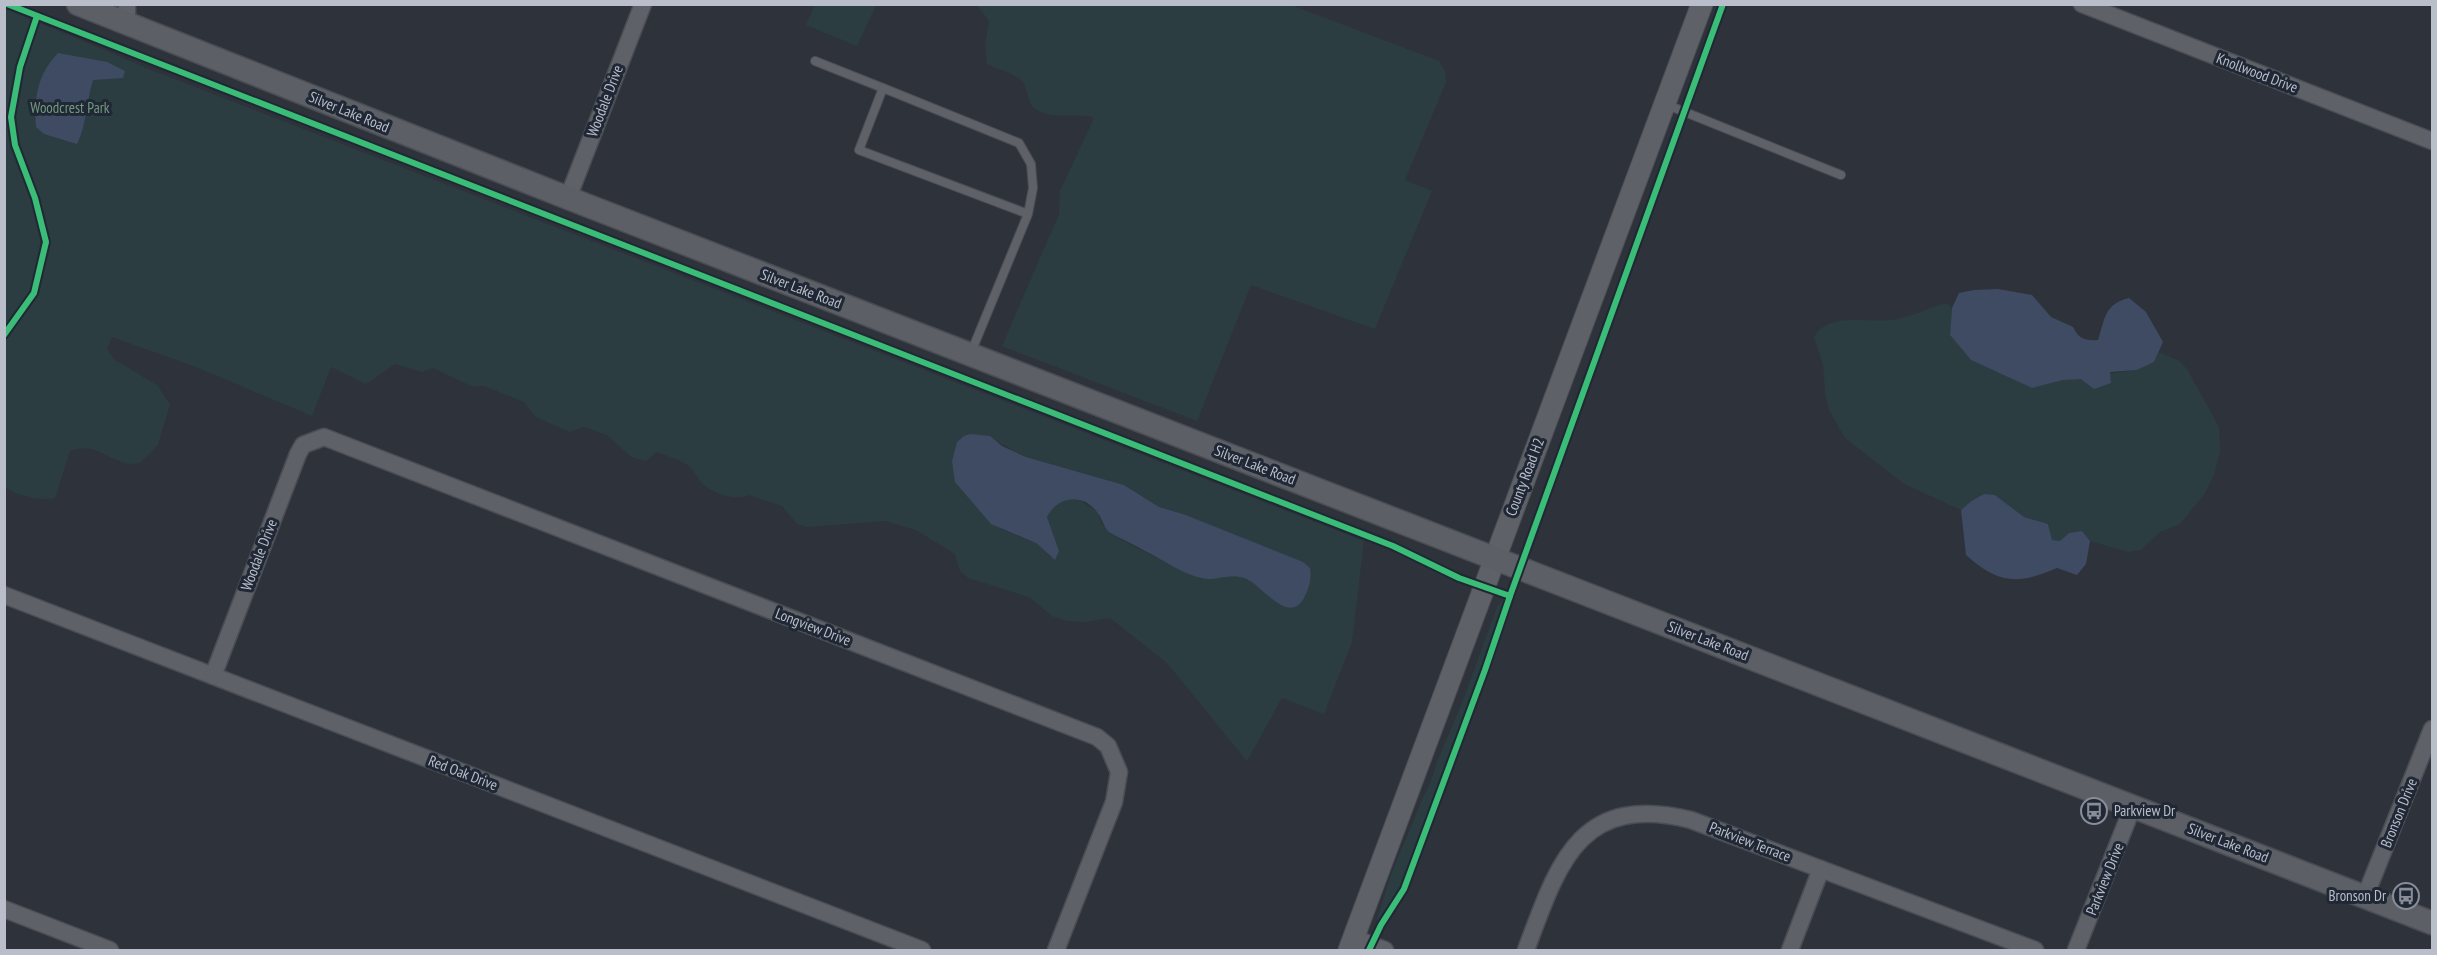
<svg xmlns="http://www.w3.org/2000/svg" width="2437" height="955" viewBox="0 0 2437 955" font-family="'PT Sans Narrow',sans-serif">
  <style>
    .green { fill: #2b3d41; fill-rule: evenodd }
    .water { fill: #3e4b63 }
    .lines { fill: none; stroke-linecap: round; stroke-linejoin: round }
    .service-casing { stroke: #4a4d53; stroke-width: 10 }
    .minor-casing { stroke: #4a4d53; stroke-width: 19 }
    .tertiary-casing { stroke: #4a4d53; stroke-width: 23 }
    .secondary-casing { stroke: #4a4d53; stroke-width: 25 }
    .service { stroke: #5e6168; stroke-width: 8 }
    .minor { stroke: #5e6168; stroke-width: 16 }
    .tertiary { stroke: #5e6168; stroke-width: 21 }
    .secondary { stroke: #5c5f66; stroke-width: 22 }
    .cycleway-casing { stroke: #212835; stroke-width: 10 }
    .cycleway { stroke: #3abd76; stroke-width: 6 }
    .labels { text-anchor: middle; stroke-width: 6; stroke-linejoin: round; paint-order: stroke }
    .street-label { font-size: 15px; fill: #b9beca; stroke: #212835 }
    .park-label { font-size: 15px; fill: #72997e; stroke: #212835 }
    .poi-label { font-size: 15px; fill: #b9beca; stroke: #212835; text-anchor: start }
  </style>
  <rect width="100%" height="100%" fill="#2e323a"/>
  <g class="green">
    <path d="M815,4H876V5L857,46L806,25Z"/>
    <path d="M977,5H1291L1439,61L1445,71L1446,82L1405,180L1432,191L1375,329L1251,285L1197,421L1002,346L1059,214L1060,191L1093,120L1092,117L1087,116C1072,115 1043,119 1032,106C1027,98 1028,88 1021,80C1012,72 997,69 987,64L985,46L989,21Z"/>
    <path d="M4,8L154,71L1364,541L1352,642L1324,714L1282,698L1247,761L1167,663L1110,618L1085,622L1067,621L1052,616L1029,597L968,578L960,571L955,554L916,530L885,521L806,527L797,524L782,506L749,495C736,501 717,495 705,486C699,482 696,473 691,468C683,460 667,456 657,452L646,461L631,457L607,435L584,427L570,432L536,417L524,402L484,386H471L433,368L422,372L395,364L366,384L331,367L312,416L196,367L112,337L107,349L115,360L157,385L170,404L158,445L140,463C135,463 129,465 125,463C104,457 94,442 70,451L55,498C38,501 19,496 4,487ZM970,434L998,442L1026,457L1124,485L1159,507L1183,514L1311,577L1303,599L1257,586L1247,578L1225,575L1208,579L1161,560L1120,539L1101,523L1098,512L1078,499H1066L1058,503L1051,508L1047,517L1059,551L1051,557L1036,543L1001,529L952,461L957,443Z"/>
    <path d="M1946,303L1952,308L1950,335L1971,360L2032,388L2063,380L2137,370L2154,362L2159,352L2179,361L2187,369L2219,427L2220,452L2214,475L2205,493L2180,524L2160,532L2141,550L2128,552L2090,541L2082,531L2069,533L2060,541L2052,540L2048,524L2024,517L1995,495L1970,502L1961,510L1904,484L1845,438L1829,410L1825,393L1823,364L1814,337C1829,310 1871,325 1897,319C1914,316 1930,307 1946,303Z"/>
    <path d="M1503,599L1507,601L1405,879L1398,896L1381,921L1377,919L1392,872L1422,800L1431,781L1437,762L1464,698L1497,607Z"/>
  </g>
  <g class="water">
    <path d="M58,53L107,62L125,71L123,78L93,80C86,102 87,124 77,144L44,134L36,127C34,98 37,75 58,53Z"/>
    <path d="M1998,289L2032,295L2051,317L2073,327C2079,339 2085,341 2098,340C2105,319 2104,304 2129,298L2146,312L2163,342L2154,362L2137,370L2110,372L2111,383L2094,389L2081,379L2063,380L2032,388L1971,360L1950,335L1952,308L1959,293L1974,290Z"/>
    <path d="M970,434L990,436L1002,446L1026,457L1124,485L1159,507L1183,514L1303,562L1310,568C1312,579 1309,588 1304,598C1288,627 1260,582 1244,578C1229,574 1221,579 1208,579C1186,577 1164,560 1145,551C1133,544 1121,539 1109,532C1103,526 1102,518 1097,512C1082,492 1057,497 1047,517L1059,551L1055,560L1036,543L991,524L955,482L952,461L957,442L964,436Z"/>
    <path d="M1984,494L1995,495L2024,517L2048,524L2052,540L2060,541L2069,533L2082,531L2090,541L2086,564L2077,575L2057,568C2018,585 1998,584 1966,555L1961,510L1970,502Z"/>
  </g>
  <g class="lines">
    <defs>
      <g id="service">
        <path d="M815,61L883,88"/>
        <path d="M1665,104L1841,175"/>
        <path d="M970,355L1028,214L1033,188L1031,164L1019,143L883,88L859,150L1028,214"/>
      </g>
      <g id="minor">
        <path d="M2082,4L2432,141"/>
        <path d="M127,25V4"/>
        <path d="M568,198L643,4"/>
        <path d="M4,595L922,950"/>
        <path d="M213,676L298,454L303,445L324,437L1097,737L1108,746L1119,772L1114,802L1056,950"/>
        <path d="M2365,897L2432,729"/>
        <path d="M4,909L110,950"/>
        <path d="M1354,938L1385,950"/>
        <path d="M1526,950C1558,864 1579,792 1691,820L2035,950"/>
        <path d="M1790,950L1821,869"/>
        <path d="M2076,950L2133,806"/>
      </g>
      <path id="tertiary" d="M1349,950L1702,4"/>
      <path id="secondary" d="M78,4L568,198L2432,923"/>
    </defs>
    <use href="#service" class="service-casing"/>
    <use href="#minor" class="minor-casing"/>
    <use href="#tertiary" class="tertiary-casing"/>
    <use href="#secondary" class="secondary-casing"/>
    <use href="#service" class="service"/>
    <use href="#minor" class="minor"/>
    <use href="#tertiary" class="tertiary"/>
    <use href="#secondary" class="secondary"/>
    <defs>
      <g id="cycleway">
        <path d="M7,4L1393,546L1459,578L1510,596L1723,4"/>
        <path d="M4,335L34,293L46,242L35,198L15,145L11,117L20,67L37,16"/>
        <path d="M1369,950L1381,925L1404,889L1485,670L1510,596"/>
      </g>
    </defs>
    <use href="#cycleway" class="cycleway-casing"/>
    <use href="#cycleway" class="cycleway"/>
  </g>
  <defs>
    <symbol id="bus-ring" viewBox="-11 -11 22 22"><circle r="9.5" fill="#212835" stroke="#888d98" stroke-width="1.5"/><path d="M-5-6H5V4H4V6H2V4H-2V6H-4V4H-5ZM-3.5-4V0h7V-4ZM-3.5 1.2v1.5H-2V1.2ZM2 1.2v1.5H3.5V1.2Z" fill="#888d98"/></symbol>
  </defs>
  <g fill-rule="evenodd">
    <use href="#bus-ring" x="2079" y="796" width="30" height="30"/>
    <use href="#bus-ring" x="2391" y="881" width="30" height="30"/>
  </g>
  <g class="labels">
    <g class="street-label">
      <text transform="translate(2257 73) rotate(21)" y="5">Knollwood Drive</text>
      <text transform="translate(605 101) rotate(-69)" y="5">Woodale Drive</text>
      <text transform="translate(349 112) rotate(22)" y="5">Silver Lake Road</text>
      <text transform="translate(801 289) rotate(21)" y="5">Silver Lake Road</text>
      <text transform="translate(1255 465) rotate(21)" y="5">Silver Lake Road</text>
      <text transform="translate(1525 477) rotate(-69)" y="5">County Road H2</text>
      <text transform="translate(259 555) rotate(-69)" y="5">Woodale Drive</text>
      <text transform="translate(813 627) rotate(21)" y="5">Longview Drive</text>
      <text transform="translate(1708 641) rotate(21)" y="5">Silver Lake Road</text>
      <text transform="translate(463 773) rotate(21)" y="5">Red Oak Drive</text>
      <text transform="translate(2399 813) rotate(-68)" y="5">Bronson Drive</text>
      <text transform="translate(1750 842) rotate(21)" y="5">Parkview Terrace</text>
      <text transform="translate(2228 843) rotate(21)" y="5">Silver Lake Road</text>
      <text transform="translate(2105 879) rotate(-68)" y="5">Parkview Drive</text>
    </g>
    <g class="park-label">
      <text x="70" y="113">Woodcrest Park</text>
    </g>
    <g class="poi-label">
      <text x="2114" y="816">Parkview Dr</text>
      <text x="2386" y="901" text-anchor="end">Bronson Dr</text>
    </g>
  </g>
  <rect width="2437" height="955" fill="none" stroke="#b9beca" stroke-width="12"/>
</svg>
